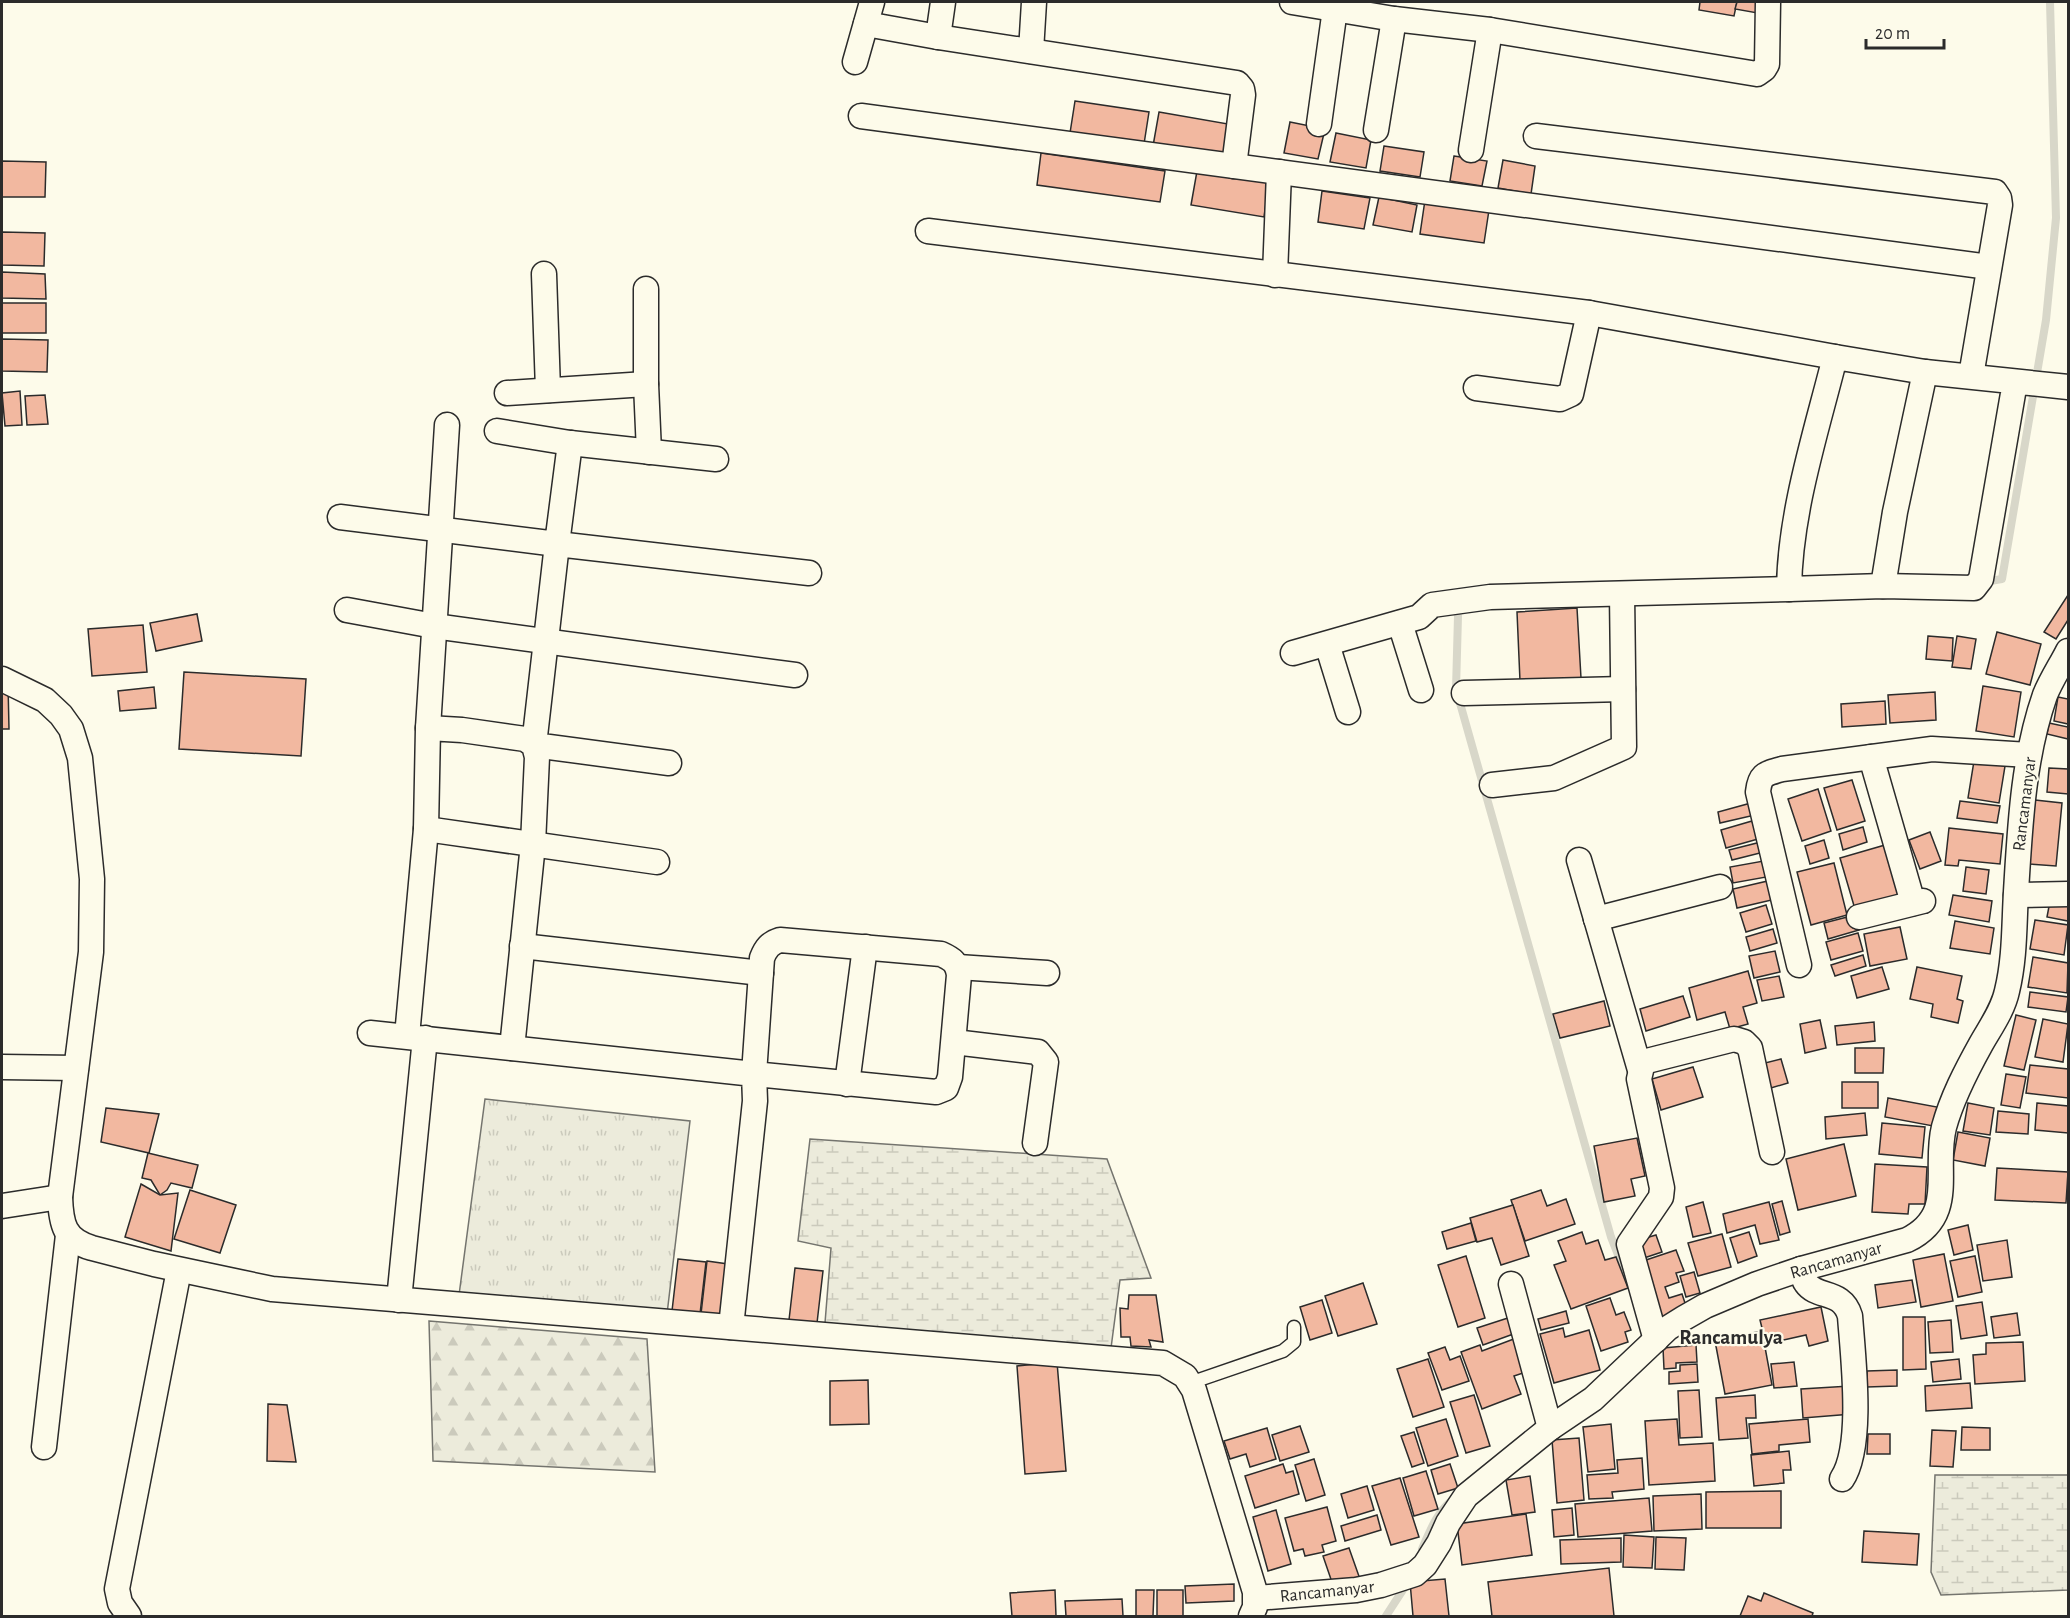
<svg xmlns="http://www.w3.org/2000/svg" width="2070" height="1618" viewBox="0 0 2070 1618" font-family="'Alegreya Sans',sans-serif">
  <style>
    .grass { fill: url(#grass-tufts); stroke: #74746e; stroke-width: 1.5 }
    .forest { fill: url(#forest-firs); stroke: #74746e; stroke-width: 1.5 }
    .wetland { fill: url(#wetland-marsh); stroke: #74746e; stroke-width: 1.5 }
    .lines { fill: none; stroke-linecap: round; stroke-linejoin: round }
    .stream { stroke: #d8d7c9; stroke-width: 8 }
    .building { fill: #f2b8a0; stroke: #2b2b2b; stroke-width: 1.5 }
    .service-casing { stroke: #2b2b2b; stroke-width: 15 }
    .minor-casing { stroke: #2b2b2b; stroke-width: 27 }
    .service { stroke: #fdfbea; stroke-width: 12 }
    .minor { stroke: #fdfbea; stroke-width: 24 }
    .labels { text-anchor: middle; stroke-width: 4.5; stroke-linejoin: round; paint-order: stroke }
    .street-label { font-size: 18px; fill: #2b2b2b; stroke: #fdfbea }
    .quarter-label { font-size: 21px; font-weight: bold; fill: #2b2b2b; stroke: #fdfbea }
  </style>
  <defs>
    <pattern id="grass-tufts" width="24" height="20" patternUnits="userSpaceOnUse" patternTransform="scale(1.5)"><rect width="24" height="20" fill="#ecebdb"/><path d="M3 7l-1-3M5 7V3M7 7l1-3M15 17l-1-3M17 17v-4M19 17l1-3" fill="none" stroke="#cbcabc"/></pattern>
    <pattern id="forest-firs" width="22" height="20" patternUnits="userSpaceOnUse" patternTransform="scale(1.5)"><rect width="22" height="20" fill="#ecebdb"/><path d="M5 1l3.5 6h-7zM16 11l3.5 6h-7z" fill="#cbcabc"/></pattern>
    <pattern id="wetland-marsh" width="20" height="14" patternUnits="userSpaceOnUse" patternTransform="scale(1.5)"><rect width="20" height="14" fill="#ecebdb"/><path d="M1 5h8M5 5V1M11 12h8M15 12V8" fill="none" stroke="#cbcabc"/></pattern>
  </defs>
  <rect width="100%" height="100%" fill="#fdfbea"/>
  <path class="grass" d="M485,1099L690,1121L667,1314L459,1295Z"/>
  <path class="forest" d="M429,1321L647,1339L655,1472L433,1461Z"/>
  <g class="wetland">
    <path d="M810,1139L1107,1159L1151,1278L1120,1280L1111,1348L825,1323L831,1248L798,1241Z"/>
    <path d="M1935,1475H2068V1590L1941,1595L1931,1572Z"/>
  </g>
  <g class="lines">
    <g class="stream">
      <path d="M1984,582L2002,579L2046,320L2056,218L2050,2"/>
      <path d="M1454,604L1458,616L1456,689L1611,1237L1626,1275"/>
      <path d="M1422,1549C1430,1531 1436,1514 1451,1501"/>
      <path d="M1386,1616L1408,1582"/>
    </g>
  </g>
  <g class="building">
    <path d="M1700,2H1737L1734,16L1699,10Z"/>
    <path d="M1737,2H1765L1763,14L1735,9Z"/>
    <path d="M1075,101L1149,112L1144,144L1070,133Z"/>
    <path d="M1159,112L1234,125L1228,159L1153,146Z"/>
    <path d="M1290,122L1325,129L1318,159L1284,153Z"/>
    <path d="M1336,133L1371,140L1366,168L1330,162Z"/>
    <path d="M1384,146L1424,152L1420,177L1380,171Z"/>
    <path d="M1041,153L1165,171L1160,202L1037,185Z"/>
    <path d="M1454,156L1487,161L1482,186L1450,181Z"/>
    <path d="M1503,160L1535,166L1531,194L1498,188Z"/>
    <path d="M2,161L46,162L45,197H2Z"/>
    <path d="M1197,171L1269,183L1264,217L1191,205Z"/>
    <path d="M1322,191L1370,198L1364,229L1318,222Z"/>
    <path d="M1379,197L1417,205L1412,232L1373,225Z"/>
    <path d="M1425,200L1489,210L1484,243L1420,234Z"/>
    <path d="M2,232L45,233L44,266L2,265Z"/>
    <path d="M2,272L45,274L46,299L2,298Z"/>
    <rect x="2" y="303" width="44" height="30"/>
    <path d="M2,339L48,340L47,372L2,371Z"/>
    <path d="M20,391L22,425L5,426L2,393Z"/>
    <path d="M45,395L48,424L27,425L25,396Z"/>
    <path d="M2068,595V620L2056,639L2044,632Z"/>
    <path d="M1577,608L1581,678L1520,681L1517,612Z"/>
    <path d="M197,614L202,641L156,651L150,623Z"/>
    <path d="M143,625L147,672L92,676L88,629Z"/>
    <path d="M1997,632L2041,644L2030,685L1986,674Z"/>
    <path d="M1928,636L1953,638L1952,661L1926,659Z"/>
    <path d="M1957,636L1976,639L1971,669L1952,667Z"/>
    <path d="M184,672L306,679L301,756L179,749Z"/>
    <path d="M2,683H8L9,729H2Z"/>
    <path d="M1983,686L2021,692L2014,737L1976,731Z"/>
    <path d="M154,687L156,708L120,711L118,691Z"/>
    <path d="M1935,692L1936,720L1890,723L1888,695Z"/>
    <path d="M2058,697L2068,699V724L2054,721Z"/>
    <path d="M1885,701L1886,724L1842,727L1841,704Z"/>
    <path d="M2049,723L2068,727V739L2047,734Z"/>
    <path d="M1974,761L2005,766L1999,803L1968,798Z"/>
    <path d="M2049,768L2068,769V794L2047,792Z"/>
    <path d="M1852,780L1865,821L1837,830L1824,788Z"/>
    <path d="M1818,789L1831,831L1802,841L1788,799Z"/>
    <path d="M2035,800L2062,803L2056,866L2029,864Z"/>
    <path d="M1960,801L2000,806L1997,823L1957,818Z"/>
    <path d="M1751,803L1755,815L1720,823L1718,812Z"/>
    <path d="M1752,821L1758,839L1726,848L1721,830Z"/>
    <path d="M1863,827L1867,842L1843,850L1839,834Z"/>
    <path d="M1949,828L2003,834L2000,864L1959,860L1958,866L1945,865Z"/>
    <path d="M1930,832L1941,861L1920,869L1909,840Z"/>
    <path d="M1824,840L1829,858L1810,864L1805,846Z"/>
    <path d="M1761,842L1764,852L1732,860L1729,850Z"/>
    <path d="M1885,845L1902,903L1857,916L1840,858Z"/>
    <path d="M1769,860L1772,876L1733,883L1730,867Z"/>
    <path d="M1834,863L1847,915L1811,925L1797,872Z"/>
    <path d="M1966,867L1989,870L1986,894L1963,891Z"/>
    <path d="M1772,880L1776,899L1737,908L1733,889Z"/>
    <path d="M1953,895L1992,901L1989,922L1949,915Z"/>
    <path d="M2050,901L2068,904V921L2047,917Z"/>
    <path d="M1766,905L1772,924L1746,932L1740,913Z"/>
    <path d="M1855,915L1859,930L1828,939L1824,923Z"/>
    <path d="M2035,920L2068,925L2064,955L2030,949Z"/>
    <path d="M1955,921L1994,928L1990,954L1950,948Z"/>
    <path d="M1900,927L1907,959L1870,966L1864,934Z"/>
    <path d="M1773,929L1777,943L1750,951L1746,937Z"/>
    <path d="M1858,933L1863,951L1831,960L1826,942Z"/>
    <path d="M1775,951L1780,972L1754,978L1749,956Z"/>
    <path d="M1863,955L1866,966L1835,976L1831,965Z"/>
    <path d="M2033,957L2068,963L2067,993L2028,987Z"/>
    <path d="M1882,967L1889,989L1857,998L1851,976Z"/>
    <path d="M1917,967L1962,976L1957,999L1963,1001L1958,1023L1931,1017L1933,1004L1910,999Z"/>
    <path d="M1748,971L1757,1003L1743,1007L1748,1024L1730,1029L1725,1012L1697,1020L1689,988Z"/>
    <path d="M1779,976L1784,997L1762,1001L1757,980Z"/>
    <path d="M2030,992L2068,997L2066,1012L2028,1007Z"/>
    <path d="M1683,996L1690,1017L1646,1031L1640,1009Z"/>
    <path d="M1604,1001L1610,1026L1560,1038L1553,1014Z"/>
    <path d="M2016,1015L2036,1020L2024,1070L2004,1066Z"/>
    <path d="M2043,1019L2068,1024L2063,1062L2035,1057Z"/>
    <path d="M1820,1020L1826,1048L1805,1053L1800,1024Z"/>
    <path d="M1874,1022L1875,1041L1837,1045L1835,1026Z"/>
    <path d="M1855,1048H1884L1883,1073H1855Z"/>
    <path d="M1781,1059L1788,1083L1764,1090L1757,1065Z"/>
    <path d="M2030,1065L2068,1069V1098L2026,1093Z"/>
    <path d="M1693,1067L1703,1097L1661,1110L1652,1079Z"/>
    <path d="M2006,1074L2026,1077L2020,1108L2001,1105Z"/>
    <rect x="1842" y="1082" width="36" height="26"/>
    <path d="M1888,1098L1937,1107L1933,1126L1885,1117Z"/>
    <path d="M1968,1103L1994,1108L1990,1135L1963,1131Z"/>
    <path d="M2037,1103L2068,1106V1133L2035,1130Z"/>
    <path d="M106,1108L159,1114L149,1153L101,1142Z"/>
    <path d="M1998,1111L2029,1114L2028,1134L1996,1132Z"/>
    <path d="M1865,1113L1867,1135L1826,1139L1825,1117Z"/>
    <path d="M1882,1123L1925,1127L1922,1158L1879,1154Z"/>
    <path d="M1958,1132L1990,1138L1985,1166L1953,1160Z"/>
    <path d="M1637,1138L1645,1176L1631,1179L1635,1196L1604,1202L1594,1146Z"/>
    <path d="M1844,1144L1856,1196L1798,1210L1786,1159Z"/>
    <path d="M148,1153L198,1165L192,1188L171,1183L167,1190L160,1195L151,1180L142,1178Z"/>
    <path d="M1875,1164L1927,1167L1925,1204H1909L1908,1214L1872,1212Z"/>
    <path d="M1997,1168L2068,1172L2066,1203L1995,1200Z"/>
    <path d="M141,1184L160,1195L178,1193L171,1251L125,1237Z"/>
    <path d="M190,1190L236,1205L220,1253L174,1239Z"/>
    <path d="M1541,1190L1547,1206L1566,1199L1575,1224L1525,1241L1511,1200Z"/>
    <path d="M1782,1201L1790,1232L1780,1235L1772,1204Z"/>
    <path d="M1703,1202L1711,1233L1693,1237L1686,1207Z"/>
    <path d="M1769,1202L1779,1240L1760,1244L1755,1225L1727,1233L1723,1214Z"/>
    <path d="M1513,1205L1529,1256L1501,1265L1492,1238L1477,1242L1470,1218Z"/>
    <path d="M1471,1223L1476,1241L1447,1249L1442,1232Z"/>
    <path d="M1968,1225L1973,1250L1954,1255L1948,1230Z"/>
    <path d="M1582,1232L1586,1244L1598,1240L1605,1260L1616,1257L1628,1288L1571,1309L1554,1265L1566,1261L1558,1241Z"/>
    <path d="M1749,1232L1757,1256L1738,1263L1730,1238Z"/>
    <path d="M1722,1234L1731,1267L1698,1276L1688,1243Z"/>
    <path d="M1656,1235L1662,1252L1638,1260L1632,1242Z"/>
    <path d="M2007,1240L2012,1277L1983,1281L1977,1245Z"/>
    <path d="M1676,1250L1684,1271L1676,1273L1679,1282L1665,1287L1669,1298L1682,1294L1687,1309L1657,1320L1637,1263Z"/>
    <path d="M1944,1254L1953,1301L1921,1307L1913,1260Z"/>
    <path d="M1466,1256L1485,1318L1458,1327L1438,1265Z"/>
    <path d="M1975,1256L1982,1292L1958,1297L1950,1261Z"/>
    <path d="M678,1259L706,1262L700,1314L672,1311Z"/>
    <path d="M707,1261L735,1265L729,1317L701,1314Z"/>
    <path d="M795,1268L823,1271L817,1323L789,1320Z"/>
    <path d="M1694,1272L1700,1293L1686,1297L1680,1276Z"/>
    <path d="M1912,1280L1916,1302L1878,1308L1875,1285Z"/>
    <path d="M1363,1283L1377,1324L1338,1336L1325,1296Z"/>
    <path d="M1129,1295H1156L1163,1342L1149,1340L1151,1347L1131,1346L1130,1337H1121L1120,1308L1128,1309Z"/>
    <path d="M1610,1298L1616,1315L1624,1312L1631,1330L1625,1332L1628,1342L1601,1351L1586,1306Z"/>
    <path d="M1322,1300L1332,1333L1310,1340L1300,1307Z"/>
    <path d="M1982,1302L1987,1335L1961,1339L1956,1306Z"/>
    <path d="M1821,1307L1828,1341L1809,1346L1806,1335L1766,1344L1760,1320Z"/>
    <path d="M1566,1311L1569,1323L1541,1330L1538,1319Z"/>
    <path d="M2017,1313L2020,1335L1994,1338L1991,1317Z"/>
    <path d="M1514,1316L1519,1332L1483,1345L1477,1328Z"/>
    <path d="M1903,1317H1925L1926,1369L1903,1370Z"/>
    <path d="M1951,1320L1953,1352L1930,1353L1928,1322Z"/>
    <path d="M1563,1328L1565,1337L1589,1330L1600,1370L1554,1383L1540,1334Z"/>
    <path d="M1762,1331L1772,1385L1725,1394L1715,1341Z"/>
    <path d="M1519,1337L1532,1370L1514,1376L1521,1394L1482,1409L1461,1352L1480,1345L1482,1351Z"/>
    <path d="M2023,1342L2025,1381L1975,1384L1973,1355L1986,1354V1343Z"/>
    <path d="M1696,1345L1697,1362L1676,1363V1368L1664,1369L1663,1348Z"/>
    <path d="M1445,1347L1450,1360L1460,1356L1469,1381L1442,1390L1428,1353Z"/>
    <path d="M1428,1359L1444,1407L1413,1417L1397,1369Z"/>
    <path d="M1959,1359L1961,1379L1933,1382L1931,1362Z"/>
    <path d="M1057,1362L1066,1471L1025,1474L1017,1366Z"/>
    <path d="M1794,1362L1797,1386L1774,1388L1771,1364Z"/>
    <path d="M1697,1364L1698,1382L1669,1384V1372L1680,1371V1365Z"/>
    <path d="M1897,1370V1386L1867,1387V1371Z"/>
    <path d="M868,1380L869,1424L830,1425V1381Z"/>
    <path d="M1970,1383L1972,1408L1926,1411L1925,1386Z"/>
    <path d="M1850,1386L1852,1414L1803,1418L1801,1389Z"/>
    <path d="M1699,1390L1702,1437L1680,1438L1678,1391Z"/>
    <path d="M1474,1395L1490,1446L1466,1453L1450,1402Z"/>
    <path d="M1755,1395L1756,1418H1746L1748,1438L1719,1440L1716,1398Z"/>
    <path d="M268,1404L287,1405L296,1462L267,1461Z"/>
    <path d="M1446,1419L1458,1456L1428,1466L1416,1428Z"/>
    <path d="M1677,1419L1679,1445L1713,1443L1715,1481L1649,1485L1645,1421Z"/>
    <path d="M1808,1419L1810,1442L1779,1445V1451L1752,1454L1749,1424Z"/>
    <path d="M1611,1424L1615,1469L1588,1472L1583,1427Z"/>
    <path d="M1300,1426L1309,1452L1280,1461L1272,1435Z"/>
    <path d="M1962,1427L1990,1428V1450H1961Z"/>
    <path d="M1267,1428L1276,1459L1250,1467L1246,1454L1230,1459L1224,1441Z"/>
    <path d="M1932,1430L1956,1431L1953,1467L1930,1466Z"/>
    <path d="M1414,1432L1424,1463L1412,1467L1401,1436Z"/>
    <path d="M1868,1434H1890V1454H1867Z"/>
    <path d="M1579,1438L1584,1500L1557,1503L1552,1440Z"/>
    <path d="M1789,1451L1791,1470H1783L1784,1483L1754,1486L1751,1455Z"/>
    <path d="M1642,1458L1644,1489L1612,1492L1613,1498L1589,1499L1587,1475L1618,1473L1617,1460Z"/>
    <path d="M1314,1459L1325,1495L1306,1501L1295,1465Z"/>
    <path d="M1283,1464L1286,1473L1293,1471L1299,1494L1255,1508L1245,1476Z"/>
    <path d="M1450,1464L1458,1488L1438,1494L1431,1470Z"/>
    <path d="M1426,1471L1438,1509L1414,1516L1403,1478Z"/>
    <path d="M1530,1476L1535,1512L1512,1515L1506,1480Z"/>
    <path d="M1400,1478L1419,1537L1391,1545L1372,1486Z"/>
    <path d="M1367,1486L1374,1510L1348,1518L1341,1494Z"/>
    <path d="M1781,1491V1528H1706V1492Z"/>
    <path d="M1701,1494L1702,1529L1654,1531L1653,1496Z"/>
    <path d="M1649,1498L1652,1531L1578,1537L1575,1504Z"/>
    <path d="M1327,1507L1336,1541L1322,1545L1324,1552L1305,1556L1303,1549L1294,1551L1285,1518Z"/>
    <path d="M1572,1508L1574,1535L1554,1537L1552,1510Z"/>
    <path d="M1276,1510L1291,1564L1268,1571L1253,1517Z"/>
    <path d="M1526,1514L1532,1555L1462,1565L1457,1524Z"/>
    <path d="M1377,1515L1381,1530L1345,1541L1341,1526Z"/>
    <path d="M1864,1531L1919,1534L1917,1565L1862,1562Z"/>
    <path d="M1624,1535L1654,1537L1652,1568L1623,1567Z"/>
    <path d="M1656,1537L1686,1538L1684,1570L1655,1569Z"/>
    <path d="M1621,1538V1562L1561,1564L1560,1540Z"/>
    <path d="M1349,1548L1361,1582L1335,1591L1323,1556Z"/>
    <path d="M1609,1568L1614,1616H1492L1488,1582Z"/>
    <path d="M1445,1579L1449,1616H1413L1410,1582Z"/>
    <path d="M1234,1584V1601L1186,1603L1185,1586Z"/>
    <path d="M1055,1590L1056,1616H1012L1010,1593Z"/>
    <path d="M1136,1590H1154L1153,1616H1136Z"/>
    <rect x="1157" y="1590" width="26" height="26"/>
    <path d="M1764,1593L1813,1613L1812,1616H1740L1748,1596L1761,1601Z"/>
    <path d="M1122,1599L1123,1616H1066L1065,1601Z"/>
  </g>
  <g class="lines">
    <defs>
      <path id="service" d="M1190,1383L1283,1351L1294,1342V1327"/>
      <g id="minor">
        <path d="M1292,2L1394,19L1490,30L1757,74L1764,69L1767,64L1768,2"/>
        <path d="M866,24L938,37L1237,83L1242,89L1243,95L1234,166"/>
        <path d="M938,37L943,2"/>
        <path d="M1031,51L1034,2"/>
        <path d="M855,62L872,2"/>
        <path d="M861,116L1989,267"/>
        <path d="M1319,124L1335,9"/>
        <path d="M1376,130L1394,19"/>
        <path d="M1536,136L1995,192L1999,198L2000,205L1971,376"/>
        <path d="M1471,150L1490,30"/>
        <path d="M928,231L1589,313L1835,357"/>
        <path d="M544,274L548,390"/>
        <path d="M1275,275L1279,172"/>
        <path d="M646,289V384L649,452"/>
        <path d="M2015,382L1981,579L1974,588L1883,586L1789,589C1790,511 1816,433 1835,357L1925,372L2068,387"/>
        <path d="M1476,388L1560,399L1571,394L1589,313"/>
        <path d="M507,393L646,384"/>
        <path d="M497,431L570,443L716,459"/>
        <path d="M340,517L557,544L570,443"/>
        <path d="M1883,586L1895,512L1925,372"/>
        <path d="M347,610L434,626L795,675"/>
        <path d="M1400,623L1421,690"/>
        <path d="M1327,644L1348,712"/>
        <path d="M1293,653L1419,617L1432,605L1490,597L1789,589"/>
        <path d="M2,679L45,700L61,715L71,729L80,758L92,879L91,952L60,1197C61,1224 64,1240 92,1248L154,1264L272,1289L1163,1363L1185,1376L1194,1390L1255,1592V1607L1251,1616"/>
        <path d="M1464,693L1623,689"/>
        <path d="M428,728L447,425"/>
        <path d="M1871,757L1913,903"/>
        <path d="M669,763L534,745L557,544L809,573"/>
        <path d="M1492,785L1554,778L1624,747L1622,594"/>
        <path d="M426,829L657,862"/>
        <path d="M1579,860L1640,1070"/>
        <path d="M2016,895L2068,894"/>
        <path d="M1859,917L1923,901"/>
        <path d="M1596,919L1720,887"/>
        <path d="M522,946L761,973"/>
        <path d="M1799,965L1758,792C1760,774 1765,774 1782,769L1932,749L2029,755"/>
        <path d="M958,967L1047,973"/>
        <path d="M370,1033L754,1074L762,958C766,948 770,943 780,940L941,954C952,959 957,962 959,975L950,1077L946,1088L936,1092L754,1074L755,1101L731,1327"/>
        <path d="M407,1036L426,829L428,728L462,730L525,739L534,745L537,757L533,844L512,1048"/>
        <path d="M954,1042L1038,1052L1046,1062L1035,1143"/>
        <path d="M2,1067L76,1068"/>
        <path d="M847,1084L865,947"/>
        <path d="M2,1206L60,1197"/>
        <path d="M1801,1269C1802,1274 1803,1279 1806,1283C1817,1299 1842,1289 1850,1316C1853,1357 1864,1446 1842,1479"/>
        <path d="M1511,1284L1550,1428"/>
        <path d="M399,1300L425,1038"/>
        <path d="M1656,1340L1629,1244L1661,1197L1662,1188L1639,1079L1643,1062L1734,1039L1744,1042L1750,1048L1772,1152"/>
        <path d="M44,1447L68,1235"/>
        <path d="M1256,1598L1356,1590L1381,1585L1415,1574L1425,1565L1439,1543L1448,1523L1466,1496L1550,1428L1593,1399L1668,1328L1684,1318L1705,1306L1757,1284L1801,1269L1907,1240C1958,1215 1933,1170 1944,1127C1952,1098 1966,1071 1981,1044C1990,1028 2003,1010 2007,991C2015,958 2014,926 2016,892C2020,826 2023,758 2045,695C2051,680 2061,665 2068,651"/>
        <path d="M129,1616L120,1603L117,1589L179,1270"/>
      </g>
    </defs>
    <use href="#service" class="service-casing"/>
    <use href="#minor" class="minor-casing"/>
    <use href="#service" class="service"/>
    <use href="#minor" class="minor"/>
  </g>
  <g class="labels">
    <g class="street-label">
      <text transform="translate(2024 804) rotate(-83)" y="6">Rancamanyar</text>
      <text transform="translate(1836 1260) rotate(-16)" y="6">Rancamanyar</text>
      <text transform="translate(1327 1591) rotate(-6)" y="6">Rancamanyar</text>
    </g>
    <g class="quarter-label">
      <text x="1731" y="1344">Rancamulya</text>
    </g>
  </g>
  <rect width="2070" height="1618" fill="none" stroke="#2b2b2b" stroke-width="6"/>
  <path d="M1866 39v9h78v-9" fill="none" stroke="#2b2b2b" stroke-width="3"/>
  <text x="1875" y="39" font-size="18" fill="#2b2b2b" stroke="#fdfbea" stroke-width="4.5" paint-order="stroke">20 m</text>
</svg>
